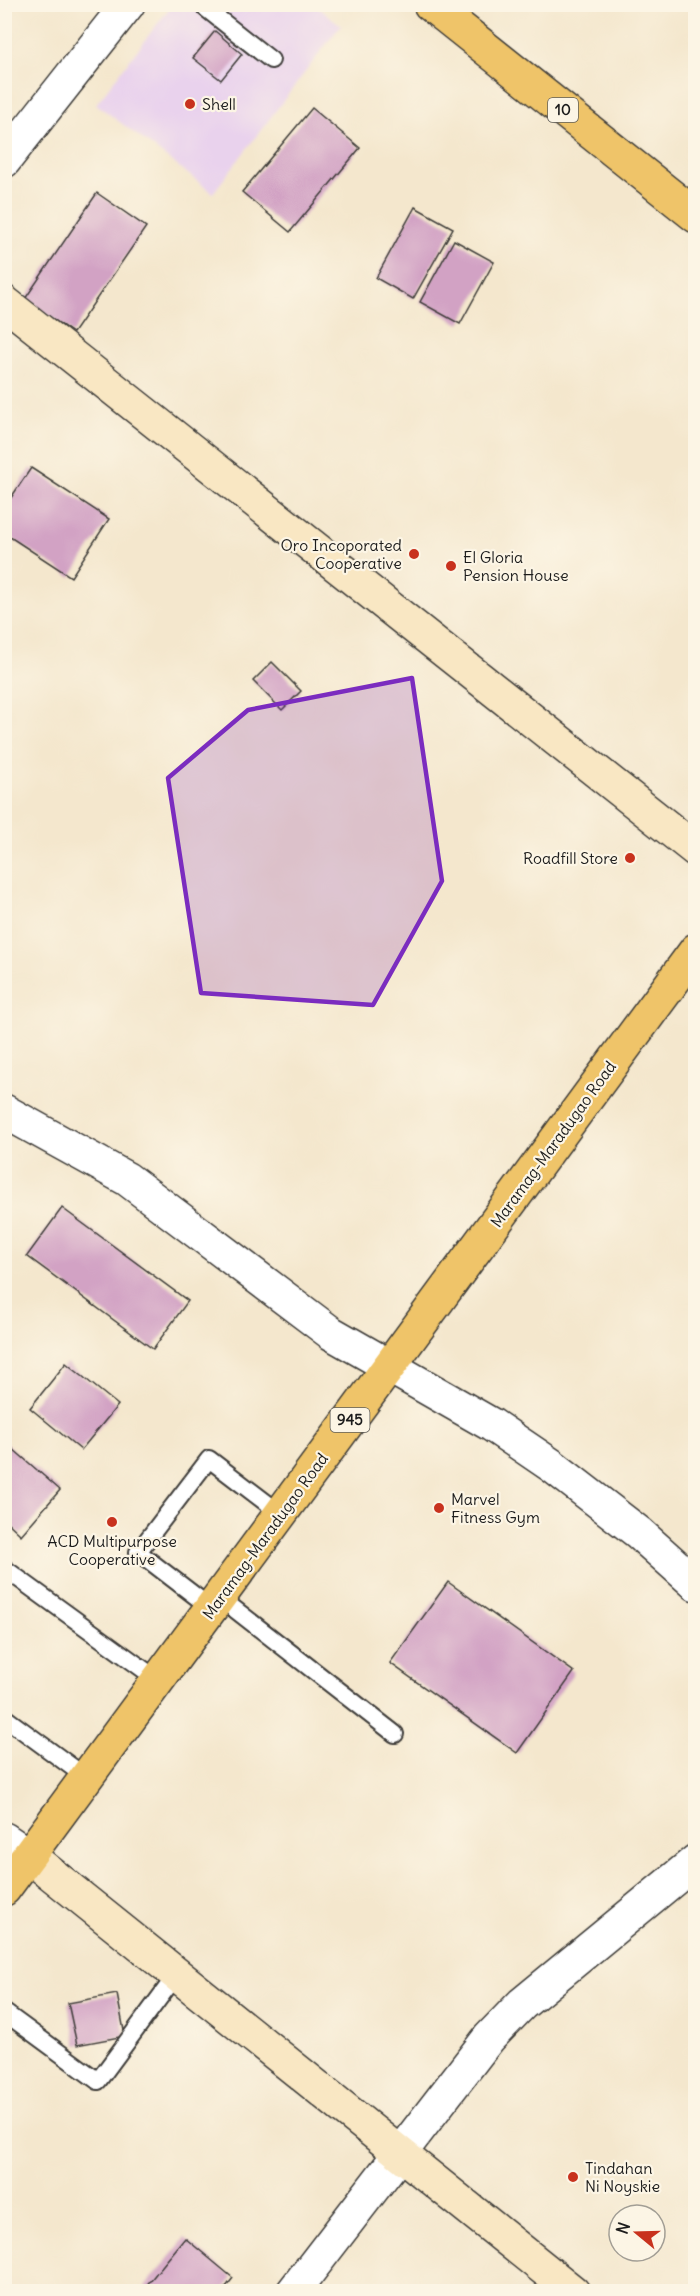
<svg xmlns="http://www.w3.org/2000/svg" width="700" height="2296" viewBox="0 0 700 2296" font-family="Delius,sans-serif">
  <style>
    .built { fill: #e9d2ed }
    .building { fill: #d2a2c4 }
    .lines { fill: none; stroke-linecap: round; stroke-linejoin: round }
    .lane-casing { stroke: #3c3a37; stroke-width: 20 }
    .street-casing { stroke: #3c3a37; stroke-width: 36 }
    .secondary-casing { stroke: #3c3a37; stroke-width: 36 }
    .primary-casing { stroke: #3c3a37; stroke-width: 36 }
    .highway-casing { stroke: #3c3a37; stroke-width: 36 }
    .lane { stroke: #fff; stroke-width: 16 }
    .street { stroke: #fff; stroke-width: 33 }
    .secondary { stroke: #f9e7c3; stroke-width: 33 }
    .primary { stroke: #efc469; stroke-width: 33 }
    .highway { stroke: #efc469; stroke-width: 33 }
    .marked { fill: #7b2cbf; fill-opacity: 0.2; stroke: #7b2cbf; stroke-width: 4.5; stroke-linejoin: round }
    .poi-dot { fill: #c8321e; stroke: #fcf5e5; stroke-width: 2 }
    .labels { text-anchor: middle; stroke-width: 4.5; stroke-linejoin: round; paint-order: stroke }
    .shield { fill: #fcf5e5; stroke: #5f5d58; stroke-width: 1.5 }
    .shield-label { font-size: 15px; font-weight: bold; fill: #1c1c1c }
    .poi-label { font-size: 16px; fill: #1c1c1c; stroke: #fcf5e5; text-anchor: start }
    .street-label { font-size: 16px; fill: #1c1c1c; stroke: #fcf5e5 }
  </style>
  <rect width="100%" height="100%" fill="#fcf5e5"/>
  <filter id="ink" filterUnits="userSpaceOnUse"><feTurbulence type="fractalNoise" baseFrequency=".0167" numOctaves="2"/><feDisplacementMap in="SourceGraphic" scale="12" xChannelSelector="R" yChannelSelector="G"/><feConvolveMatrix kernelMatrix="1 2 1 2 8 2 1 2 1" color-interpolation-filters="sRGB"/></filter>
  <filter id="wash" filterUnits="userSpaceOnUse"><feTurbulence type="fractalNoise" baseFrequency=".008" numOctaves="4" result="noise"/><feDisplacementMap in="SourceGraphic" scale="24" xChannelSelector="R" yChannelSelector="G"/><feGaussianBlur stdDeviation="1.35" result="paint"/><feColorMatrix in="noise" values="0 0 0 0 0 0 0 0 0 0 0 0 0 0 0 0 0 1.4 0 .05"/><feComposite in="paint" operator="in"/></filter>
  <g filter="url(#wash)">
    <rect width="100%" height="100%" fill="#f4e7cd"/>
    <path class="built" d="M172,5H314L341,25L213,193L96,104Z"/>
    <g id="blocks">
      <g class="building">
        <path d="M215,31L242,54L221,80L193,58Z"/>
        <path d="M312,108L360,148L290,232L242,192Z"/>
        <path d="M97,193L146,227L73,333L25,299Z"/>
        <path d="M415,207L453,228L413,299L376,278Z"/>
        <path d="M454,240L494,262L460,324L420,302Z"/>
        <path d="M31,468L109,519L71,577L4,533V508Z"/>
        <path d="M272,662L301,691L282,710L253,681Z"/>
        <path d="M62,1208L188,1301L153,1349L27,1256Z"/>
        <path d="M66,1363L118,1405L81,1450L30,1408Z"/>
        <path d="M5,1442L60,1490L21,1535L5,1520Z"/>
        <path d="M448,1582L574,1672L517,1753L390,1663Z"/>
        <path d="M117,1994L125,2036L77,2045L68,2003Z"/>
        <path d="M185,2238L233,2278L222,2292H141Z"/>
      </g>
    </g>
  </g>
  <g filter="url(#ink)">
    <use href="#blocks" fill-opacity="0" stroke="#3c3a37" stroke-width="1.5"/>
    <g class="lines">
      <defs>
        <g id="lane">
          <path d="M204,7L271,60"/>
          <path d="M4,1568L158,1680"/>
          <path d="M219,1597L395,1734"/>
          <path d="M211,1608L138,1552L209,1459L281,1514"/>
          <path d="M4,1717L87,1778"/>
          <path d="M4,2012L98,2081L177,1974"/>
        </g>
        <g id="street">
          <path d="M4,161L128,4"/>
          <path d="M4,1111L127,1179L331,1333L492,1425L551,1465L639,1533L696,1584"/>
          <path d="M4,1839L29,1856"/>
          <path d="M293,2292L489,2038L522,2004L696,1861"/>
        </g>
        <g id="secondary">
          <path d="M4,302L696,850"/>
          <path d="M29,1856L573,2292"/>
        </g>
        <path id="primary" d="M4,1889L696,950"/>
        <path id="highway" d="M430,4L696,216"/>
      </defs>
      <use href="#lane" class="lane-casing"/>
      <use href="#street" class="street-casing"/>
      <use href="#secondary" class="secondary-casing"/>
      <use href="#primary" class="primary-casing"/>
      <use href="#highway" class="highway-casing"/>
      <use href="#lane" class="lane"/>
      <use href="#street" class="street"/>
      <use href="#secondary" class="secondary"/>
      <use href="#primary" class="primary"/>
      <use href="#highway" class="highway"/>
    </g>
  </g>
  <path class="marked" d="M412,678L442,881L373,1005L201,993L168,778L248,710Z"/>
  <g class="poi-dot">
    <circle cx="190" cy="104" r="6"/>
    <circle cx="414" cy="554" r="6"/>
    <circle cx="451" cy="566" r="6"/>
    <circle cx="630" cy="858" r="6"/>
    <circle cx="439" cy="1508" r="6"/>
    <circle cx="112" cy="1522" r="6"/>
    <circle cx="573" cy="2177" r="6"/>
  </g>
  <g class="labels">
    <g class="shield">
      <rect x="548" y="98" width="30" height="24" rx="4.5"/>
      <rect x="330.5" y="1408" width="39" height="24" rx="4.5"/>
    </g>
    <g class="shield-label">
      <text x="563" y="115">10</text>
      <text x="350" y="1425">945</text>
    </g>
    <g class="poi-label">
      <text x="202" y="110">Shell</text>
      <text x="402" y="551" text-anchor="end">Oro Incoporated<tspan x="402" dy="18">Cooperative</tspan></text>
      <text x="463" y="563">El Gloria<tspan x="463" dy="18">Pension House</tspan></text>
      <text x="618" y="864" text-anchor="end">Roadfill Store</text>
      <text x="451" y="1505">Marvel<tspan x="451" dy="18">Fitness Gym</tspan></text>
      <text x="112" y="1547" text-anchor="middle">ACD Multipurpose<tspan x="112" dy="18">Cooperative</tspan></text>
      <text x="585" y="2174">Tindahan<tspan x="585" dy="18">Ni Noyskie</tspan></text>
    </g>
    <g class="street-label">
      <text transform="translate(553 1144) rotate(-54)" y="6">Maramag-Maradugao Road</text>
      <text transform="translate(265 1536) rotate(-54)" y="6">Maramag-Maradugao Road</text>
    </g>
  </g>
  <rect width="700" height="2296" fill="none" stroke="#fcf5e5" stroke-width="24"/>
  <g transform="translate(637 2233) rotate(289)"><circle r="28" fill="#fcf5e5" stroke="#a29e95" stroke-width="1.5"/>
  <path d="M0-4.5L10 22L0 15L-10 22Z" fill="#c8321e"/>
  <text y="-9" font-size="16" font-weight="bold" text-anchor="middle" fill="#1c1c1c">N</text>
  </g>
</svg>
